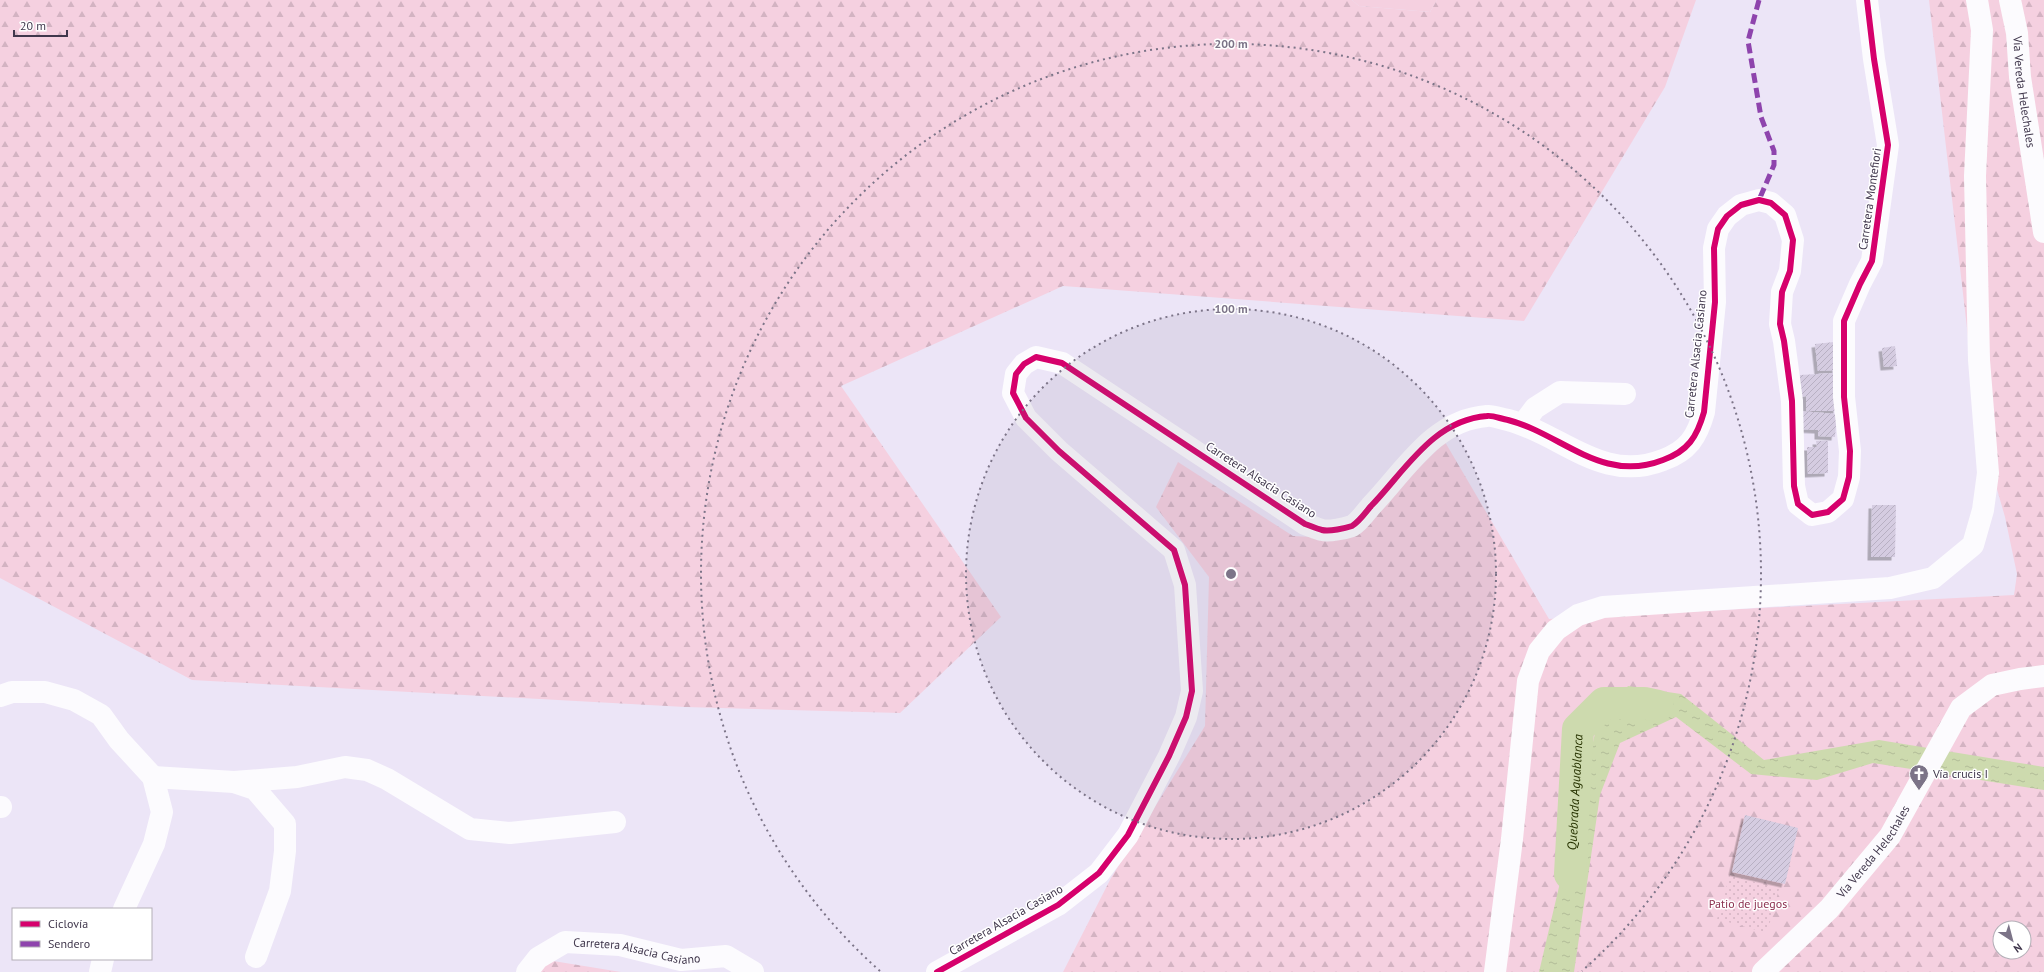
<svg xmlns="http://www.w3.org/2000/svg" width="2044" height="972" viewBox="0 0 2044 972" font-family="'PT Sans',sans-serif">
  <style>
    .green { fill: #f5d0e0 }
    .forest { fill: url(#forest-firs); fill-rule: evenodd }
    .park { fill: url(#park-dots) }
    .water { fill: url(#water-ripples) }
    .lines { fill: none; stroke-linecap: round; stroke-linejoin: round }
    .river { stroke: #cddaae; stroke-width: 32 }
    .building { fill: url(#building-hatch); filter: url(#shadow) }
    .minor { stroke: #fcfbfe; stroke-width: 22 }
    .quiet { stroke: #8e44ad; stroke-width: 5; stroke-dasharray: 10 5; stroke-linecap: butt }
    .cycleway-casing { stroke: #fff; stroke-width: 8 }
    .cycleway { stroke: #d6006c; stroke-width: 6 }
    .ring { fill: none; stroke: #7c7488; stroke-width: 2; stroke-dasharray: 2 4 }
    .labels { text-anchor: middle; stroke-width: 3; stroke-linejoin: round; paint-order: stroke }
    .street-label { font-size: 12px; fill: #40374c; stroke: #fff }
    .poi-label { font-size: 12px; fill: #40374c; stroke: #fff; text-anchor: start }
    .park-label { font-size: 12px; fill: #8c3150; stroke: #fff }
    .water-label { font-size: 13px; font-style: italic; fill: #273300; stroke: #fff }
    .centre { fill: #7c7488; stroke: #fff; stroke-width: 2 }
    .ring-label { font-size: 12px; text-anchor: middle; font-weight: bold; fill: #7c7488; stroke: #fff; stroke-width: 3; stroke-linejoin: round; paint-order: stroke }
  </style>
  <defs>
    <pattern id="forest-firs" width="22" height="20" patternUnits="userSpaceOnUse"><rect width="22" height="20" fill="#f5d0e0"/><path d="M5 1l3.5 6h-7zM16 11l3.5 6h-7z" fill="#d3b3c2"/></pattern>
    <pattern id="park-dots" width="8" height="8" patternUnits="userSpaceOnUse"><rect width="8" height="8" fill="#f5d0e0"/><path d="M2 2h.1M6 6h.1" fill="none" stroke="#d3b3c2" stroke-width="1.8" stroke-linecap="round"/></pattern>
    <pattern id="water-ripples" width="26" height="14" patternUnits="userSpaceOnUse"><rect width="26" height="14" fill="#cddaae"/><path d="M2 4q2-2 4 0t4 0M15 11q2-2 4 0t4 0" fill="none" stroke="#b1bc97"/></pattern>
    <pattern id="building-hatch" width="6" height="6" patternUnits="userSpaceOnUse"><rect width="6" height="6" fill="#d5cce1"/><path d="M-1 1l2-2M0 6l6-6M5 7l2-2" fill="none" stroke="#b8b0c3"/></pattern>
    <filter id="shadow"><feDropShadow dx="-3.5" dy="3.5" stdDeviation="0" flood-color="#0004"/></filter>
  </defs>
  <rect width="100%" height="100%" fill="#ece5f7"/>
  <path class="green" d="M1352,0H1437L1430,12L1359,6Z"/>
  <g class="forest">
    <path d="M0,0H1352L1359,6L1430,12L1437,0H1696L1665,87L1524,321L1063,286L841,386L1001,617L900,713L685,707L192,680L0,578Z"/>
    <path d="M1929,0H2044V972H1063L1111,878L1205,726L1209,577L1156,507L1178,462L1293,536L1347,539L1445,442L1549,619L2014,595L2017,574L2005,517L1978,423ZM2000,928H2024V952H2000Z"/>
    <path d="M547,960L621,972H530Z"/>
  </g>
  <path class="park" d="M1730,875L1779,889L1767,933L1717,919Z"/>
  <path class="water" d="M1628,686L1681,694L1764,760L1879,740L2044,767V790L1873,763L1817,780L1751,774L1676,717L1620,743L1600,795L1574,972H1539L1597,725Z"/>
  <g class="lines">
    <path class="river" id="s1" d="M1570,874L1578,729L1604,703H1644L1658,706"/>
  </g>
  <g class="building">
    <path d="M1834,342L1836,370L1818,371L1815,344Z"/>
    <path d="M1895,346L1897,366L1884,367L1882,348Z"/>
    <path d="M1836,373L1837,411H1806V396L1801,397L1800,375Z"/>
    <path d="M1799,411L1837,414L1835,437L1818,436V430L1798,429Z"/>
    <path d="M1816,441H1828V473L1808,474L1807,447H1817Z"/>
    <path d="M1872,505H1896L1895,557H1871Z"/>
    <path d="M1745,815L1798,828L1785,884L1732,872Z"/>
  </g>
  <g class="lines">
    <g class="minor">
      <path id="s2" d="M2010,0L2017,33L2020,77L2044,232"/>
      <path d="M1523,424L1535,408L1560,392L1625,394"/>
      <path d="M0,696L12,692H45L74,700L101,715L119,740L153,777L162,812L154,844L124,909"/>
      <path d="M153,777L234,782L255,789L285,824V851L280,891L256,957"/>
      <path d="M234,782L297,777L345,767L367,770L387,779L470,829L510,833L615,822"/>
      <path d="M0,807H1"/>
      <path d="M100,972L103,959"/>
      <path id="s3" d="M527,972L538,958L565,942L620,945L681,960L726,956L753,972"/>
      <path d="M937,972L1058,905L1099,873L1128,835L1169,756L1186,717L1192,691L1185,585L1174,550L1059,451L1026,418L1013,393L1016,374L1024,364L1036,357L1062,363L1305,524C1311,526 1317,529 1322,530C1329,532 1346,528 1352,526C1359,522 1366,512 1371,506C1405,471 1433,420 1487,416C1493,415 1501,419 1508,420C1562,434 1602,484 1663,460C1688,451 1697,437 1704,412L1715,302L1714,248L1718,229L1727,216L1741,205L1759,200L1771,203L1785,215L1793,240L1790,271L1782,292L1780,324L1784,341L1792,401L1794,486L1798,504L1812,515L1828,512L1843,499L1849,477L1850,451L1844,397V321L1860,284L1872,261L1888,145L1874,59L1867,0"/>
      <path d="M1495,972L1512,839L1528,681L1539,651L1556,630L1578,615L1603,607L1890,588L1933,578L1973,545L1983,510L1988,473L1979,360L1975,176L1982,30L1977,0"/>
      <path id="s4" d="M1763,972L1829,909L1890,836L1961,708L1992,685L2020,679L2044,676"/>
    </g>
    <path class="quiet" d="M1759,0L1748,41L1761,117L1774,151V165L1759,200"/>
    <defs>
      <path id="cycleway" d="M937,972L1058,905L1099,873L1128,835L1169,756L1186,717L1192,691L1185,585L1174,550L1059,451L1026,418L1013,393L1016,374L1024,364L1036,357L1062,363L1305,524C1311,526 1317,529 1322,530C1329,532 1346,528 1352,526C1359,522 1366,512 1371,506C1405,471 1433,420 1487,416C1493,415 1501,419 1508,420C1562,434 1602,484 1663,460C1688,451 1697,437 1704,412L1715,302L1714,248L1718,229L1727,216L1741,205L1759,200L1771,203L1785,215L1793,240L1790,271L1782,292L1780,324L1784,341L1792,401L1794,486L1798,504L1812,515L1828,512L1843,499L1849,477L1850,451L1844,397V321L1860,284L1872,261L1888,145L1874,59L1867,0"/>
    </defs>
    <use href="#cycleway" class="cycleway-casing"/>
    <use href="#cycleway" class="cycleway"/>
  </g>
  <circle cx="1231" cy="574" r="265" fill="#7c7488" fill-opacity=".12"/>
  <g class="ring">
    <circle cx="1231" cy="574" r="265"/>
    <path d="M880 971A530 530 0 1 1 1582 971"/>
  </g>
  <defs>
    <symbol id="church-pin" viewBox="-11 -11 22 30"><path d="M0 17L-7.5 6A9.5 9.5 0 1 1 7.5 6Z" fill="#7c7488" stroke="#fff"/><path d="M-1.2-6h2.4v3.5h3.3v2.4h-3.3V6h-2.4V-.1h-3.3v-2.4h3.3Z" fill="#fff"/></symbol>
  </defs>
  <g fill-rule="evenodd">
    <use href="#church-pin" x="1908" y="763" width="22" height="30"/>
  </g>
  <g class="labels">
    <g class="street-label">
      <text dy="4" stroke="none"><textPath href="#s2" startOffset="93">Vía Vereda Helechales</textPath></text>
      <text transform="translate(1870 199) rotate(-82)" y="4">Carretera Montefiori</text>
      <text transform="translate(1696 354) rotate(-84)" y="4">Carretera Alsacia Casiano</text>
      <text transform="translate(1261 480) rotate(33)" y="4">Carretera Alsacia Casiano</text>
      <text dy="4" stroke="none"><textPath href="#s4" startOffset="164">Vía Vereda Helechales</textPath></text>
      <text transform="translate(1006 920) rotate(-30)" y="4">Carretera Alsacia Casiano</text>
      <text dy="4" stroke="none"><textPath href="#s3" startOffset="122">Carretera Alsacia Casiano</textPath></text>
    </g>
    <g class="poi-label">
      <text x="1933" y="778">Vía crucis I</text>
    </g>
    <g class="park-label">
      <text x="1748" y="908">Patio de juegos</text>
    </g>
    <g class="water-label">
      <text dy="5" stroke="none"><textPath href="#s1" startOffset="82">Quebrada Aguablanca</textPath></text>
    </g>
  </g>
  <circle cx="1231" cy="574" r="6" class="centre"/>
  <g class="ring-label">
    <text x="1231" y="48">200 m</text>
    <text x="1231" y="313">100 m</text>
  </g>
  <rect x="12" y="908" width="140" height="52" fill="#ffffff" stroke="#b3afb7"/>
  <rect x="20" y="921" width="20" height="6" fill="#d6006c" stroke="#b3afb7"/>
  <text x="48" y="928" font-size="12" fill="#40374c">Ciclovía</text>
  <rect x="20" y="941" width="20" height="6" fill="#8e44ad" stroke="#b3afb7"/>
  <text x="48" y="948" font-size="12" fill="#40374c">Sendero</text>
  <g transform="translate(2012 940) rotate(144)"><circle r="19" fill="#ffffff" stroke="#b3afb7"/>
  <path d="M0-3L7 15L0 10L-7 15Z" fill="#7c7488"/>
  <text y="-6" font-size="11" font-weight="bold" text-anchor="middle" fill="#40374c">N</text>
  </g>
  <path d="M14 30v6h53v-6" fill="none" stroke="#40374c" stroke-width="2"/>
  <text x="20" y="30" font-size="12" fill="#40374c" stroke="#ffffff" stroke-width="3" paint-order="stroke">20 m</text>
</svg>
